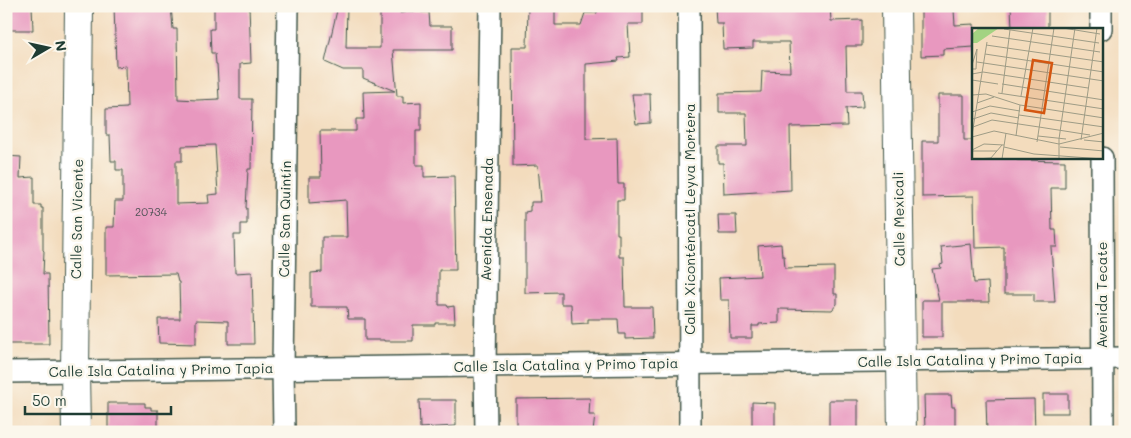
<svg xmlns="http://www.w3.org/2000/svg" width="1131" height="438" viewBox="0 0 1131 438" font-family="Mali,sans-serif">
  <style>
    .building { fill: #e898bf; fill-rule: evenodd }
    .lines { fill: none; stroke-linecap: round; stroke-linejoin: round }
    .street-casing { stroke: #3f5549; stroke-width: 24 }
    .secondary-casing { stroke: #3f5549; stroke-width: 30 }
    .street { stroke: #fff; stroke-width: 21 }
    .secondary { stroke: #fff; stroke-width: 28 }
    .labels { text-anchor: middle; stroke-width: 5; stroke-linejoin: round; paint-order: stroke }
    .number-label { font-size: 11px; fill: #515457 }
    .street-label { font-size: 14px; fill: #1f3d34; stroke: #fbf7ec }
    .inset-road { fill: none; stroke: #9e9c86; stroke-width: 1 }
    .view { fill: #d45610; fill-opacity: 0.15; stroke: #d45610; stroke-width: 2.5 }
    .inset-edge { fill: none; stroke: #1f3d34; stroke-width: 2.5 }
  </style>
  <rect width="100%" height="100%" fill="#fbf7ec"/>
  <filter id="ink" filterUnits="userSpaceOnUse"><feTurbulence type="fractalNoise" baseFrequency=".02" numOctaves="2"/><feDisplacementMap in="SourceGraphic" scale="10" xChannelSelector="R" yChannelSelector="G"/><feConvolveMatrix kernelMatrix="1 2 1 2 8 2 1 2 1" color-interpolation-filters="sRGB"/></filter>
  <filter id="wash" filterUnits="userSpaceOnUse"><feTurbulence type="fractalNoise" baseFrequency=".0096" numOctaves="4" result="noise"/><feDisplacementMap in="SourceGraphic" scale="20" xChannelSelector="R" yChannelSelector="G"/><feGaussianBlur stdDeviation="1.12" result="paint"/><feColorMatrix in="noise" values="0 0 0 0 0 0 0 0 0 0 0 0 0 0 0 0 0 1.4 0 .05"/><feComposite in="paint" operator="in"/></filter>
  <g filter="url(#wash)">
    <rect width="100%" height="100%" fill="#f3dcbd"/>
    <g id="blocks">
      <g class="building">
        <path d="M6,6H32L33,30H6Z"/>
        <path d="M114,6H171L173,29H177L178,99L197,100L219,99L217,64H216L215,53H211L210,29H214V6H249L251,63L240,64V99H252L251,169H248L246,208H247V224H241V235H234L235,273L252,272L254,344H228V321L196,320V344L159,343L158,319H180L179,282H178L176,274L106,275V227H114L115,201H123V170H116V161H111L110,135H106V109L127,108L126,66L116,67ZM215,145L218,194L208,195L209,203L176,204V161H182V146Z"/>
        <path d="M338,6H347L346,48H380V6H400V13L421,11V12H429L430,26H452V50H393L397,96H403V103L421,102V131H416V165H424V177L454,176L456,270H439V305H447L448,307L454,306L455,323H435V325H413V341H384V340H365V319H348L347,307H311V273L322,272V237H347L346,200L309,203V177H321L320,131H356V119H364L363,92L395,91L363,78V70H343L325,62Z"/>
        <path d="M528,6H555V25H581L585,13H597V6H643V24H628L630,57L618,58L619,61L586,64V139L617,138L618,184H624V200H617V234H619V257H624L625,307H652L653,338L625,339V334H619L618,319H588V323L572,324L571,304H561V292L525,293V212L530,211V206H531V202H541L538,165L513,166L512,47H527Z"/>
        <path d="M715,6H830L831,21L862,20V46H846L847,91H862L863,107L846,108L847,126L790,127L791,190L724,194L723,163H718V146H747L746,113H719V93L761,92L762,71L790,72L789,42H753V48L723,49L722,23H716Z"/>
        <path d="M1011,6H1048V29H1012Z"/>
        <path d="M954,10L955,25L974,24V47L943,49V55L921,56V11Z"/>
        <path d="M632,94H650L651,123L636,124Z"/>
        <path d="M938,95H964V140H974V158H1017V160L1065,161V188H1051L1052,230H1056L1057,247H1051L1055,302H1034V294H1004V247L975,248L974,196L922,197V141H938Z"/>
        <path d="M6,156L21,157L20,178L34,177V205H41V208H43V250L44,251L43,274H48L49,344H6Z"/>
        <path d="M718,215H736L737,234H719Z"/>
        <path d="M781,244L782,256H784L785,268L834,267V294H837V304L832,310L779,309V323L759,324V326H752V338H730L729,300H720L719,278L760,276L758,246Z"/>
        <path d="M971,244L974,283L988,282L989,302H942V337H922V300H939L932,269L941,268L940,265L943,264L941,247Z"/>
        <rect x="1043" y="394" width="25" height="19"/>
        <path d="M924,395H951L952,407H955V432H925Z"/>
        <path d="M590,398L589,415H595L593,432H516V399Z"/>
        <path d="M1034,399L1035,432H987L986,400Z"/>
        <path d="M419,400H456V426L420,428Z"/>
        <path d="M829,400H858V429L829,428Z"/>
        <path d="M752,402L775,403V431H752Z"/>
        <path d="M108,403H145V407H151V410H158V432H108Z"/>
      </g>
    </g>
  </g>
  <g filter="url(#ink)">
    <use href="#blocks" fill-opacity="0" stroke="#3f5549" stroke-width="1"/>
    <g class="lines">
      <defs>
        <g id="street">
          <path d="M689,6L690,432"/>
          <path d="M1101,6V29"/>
          <path d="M1102,158L1103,432"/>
          <path d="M6,372L1125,358"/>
          <path d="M284,432L283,368L288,6"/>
          <path d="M486,432L485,366L490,6"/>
        </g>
        <g id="secondary">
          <path d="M896,6L902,432"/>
          <path d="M76,432L75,371L79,6"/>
        </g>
      </defs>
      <use href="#street" class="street-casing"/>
      <use href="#secondary" class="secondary-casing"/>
      <use href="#street" class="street"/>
      <use href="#secondary" class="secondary"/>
    </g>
  </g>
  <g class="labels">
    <g class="number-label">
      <text x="151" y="216">20734</text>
    </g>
    <g class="street-label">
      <text transform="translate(77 219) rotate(-89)" y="5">Calle San Vicente</text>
      <text transform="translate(285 219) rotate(-89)" y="5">Calle San Quintín</text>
      <text transform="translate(487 219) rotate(-89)" y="5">Avenida Ensenada</text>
      <text transform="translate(690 219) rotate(-90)" y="5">Calle Xiconténcatl Leyva Mortera</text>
      <text transform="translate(899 219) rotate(-91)" y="5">Calle Mexicali</text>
      <text transform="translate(1102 295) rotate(-90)" y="5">Avenida Tecate</text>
      <text transform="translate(970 360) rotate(-1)" y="5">Calle Isla Catalina y Primo Tapia</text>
      <text transform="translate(566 365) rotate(-1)" y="5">Calle Isla Catalina y Primo Tapia</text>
      <text transform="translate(161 370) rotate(-1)" y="5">Calle Isla Catalina y Primo Tapia</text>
    </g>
  </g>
  <g transform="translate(972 28)">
    <rect width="131" height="131" fill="#f3dcbd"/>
    <path d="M7,0H27L5,15H0V6Z" fill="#a3d382"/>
    <path class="inset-road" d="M91,0L128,6M32,1L127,15M20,8L128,24M14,17L132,34M13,26L132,44M5,34L132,53M0,37L5,21L4,41H0M0,46L11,44L116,60M0,52L26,56M30,56L132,72M26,65L132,81M30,65L38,2M0,67L14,66L48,77L132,90M49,68L61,0M5,75L22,69M0,84L18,78L48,83M47,87L132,99M1,91L19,85L47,90M1,99L20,92L67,99M67,99L118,107M0,107L15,14M44,108L48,77M66,108L94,111M0,109L22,103L87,116L132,105M109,112L125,0M112,112L132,114M65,114L82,0M32,119L62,126L131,131M88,119L132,123M0,122L12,116L32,117M1,123H25M4,131L19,130M18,131L30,117M30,131L34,105M87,131V111L103,0"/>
    <path class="view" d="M61,32L80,35L72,85L53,82Z"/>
    <rect width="131" height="131" class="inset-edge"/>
  </g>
  <rect width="1131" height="438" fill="none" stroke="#fbf7ec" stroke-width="25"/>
  <g transform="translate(48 48) rotate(81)" stroke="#fbf7ec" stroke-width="4" paint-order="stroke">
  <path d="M0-4L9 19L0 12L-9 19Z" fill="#1f3d34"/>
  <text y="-8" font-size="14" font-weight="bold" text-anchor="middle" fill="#1f3d34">N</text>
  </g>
  <path d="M25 406v8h146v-8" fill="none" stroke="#1f3d34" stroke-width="2.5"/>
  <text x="32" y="406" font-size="15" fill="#1f3d34" stroke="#fbf7ec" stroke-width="4" paint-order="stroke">50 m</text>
</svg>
